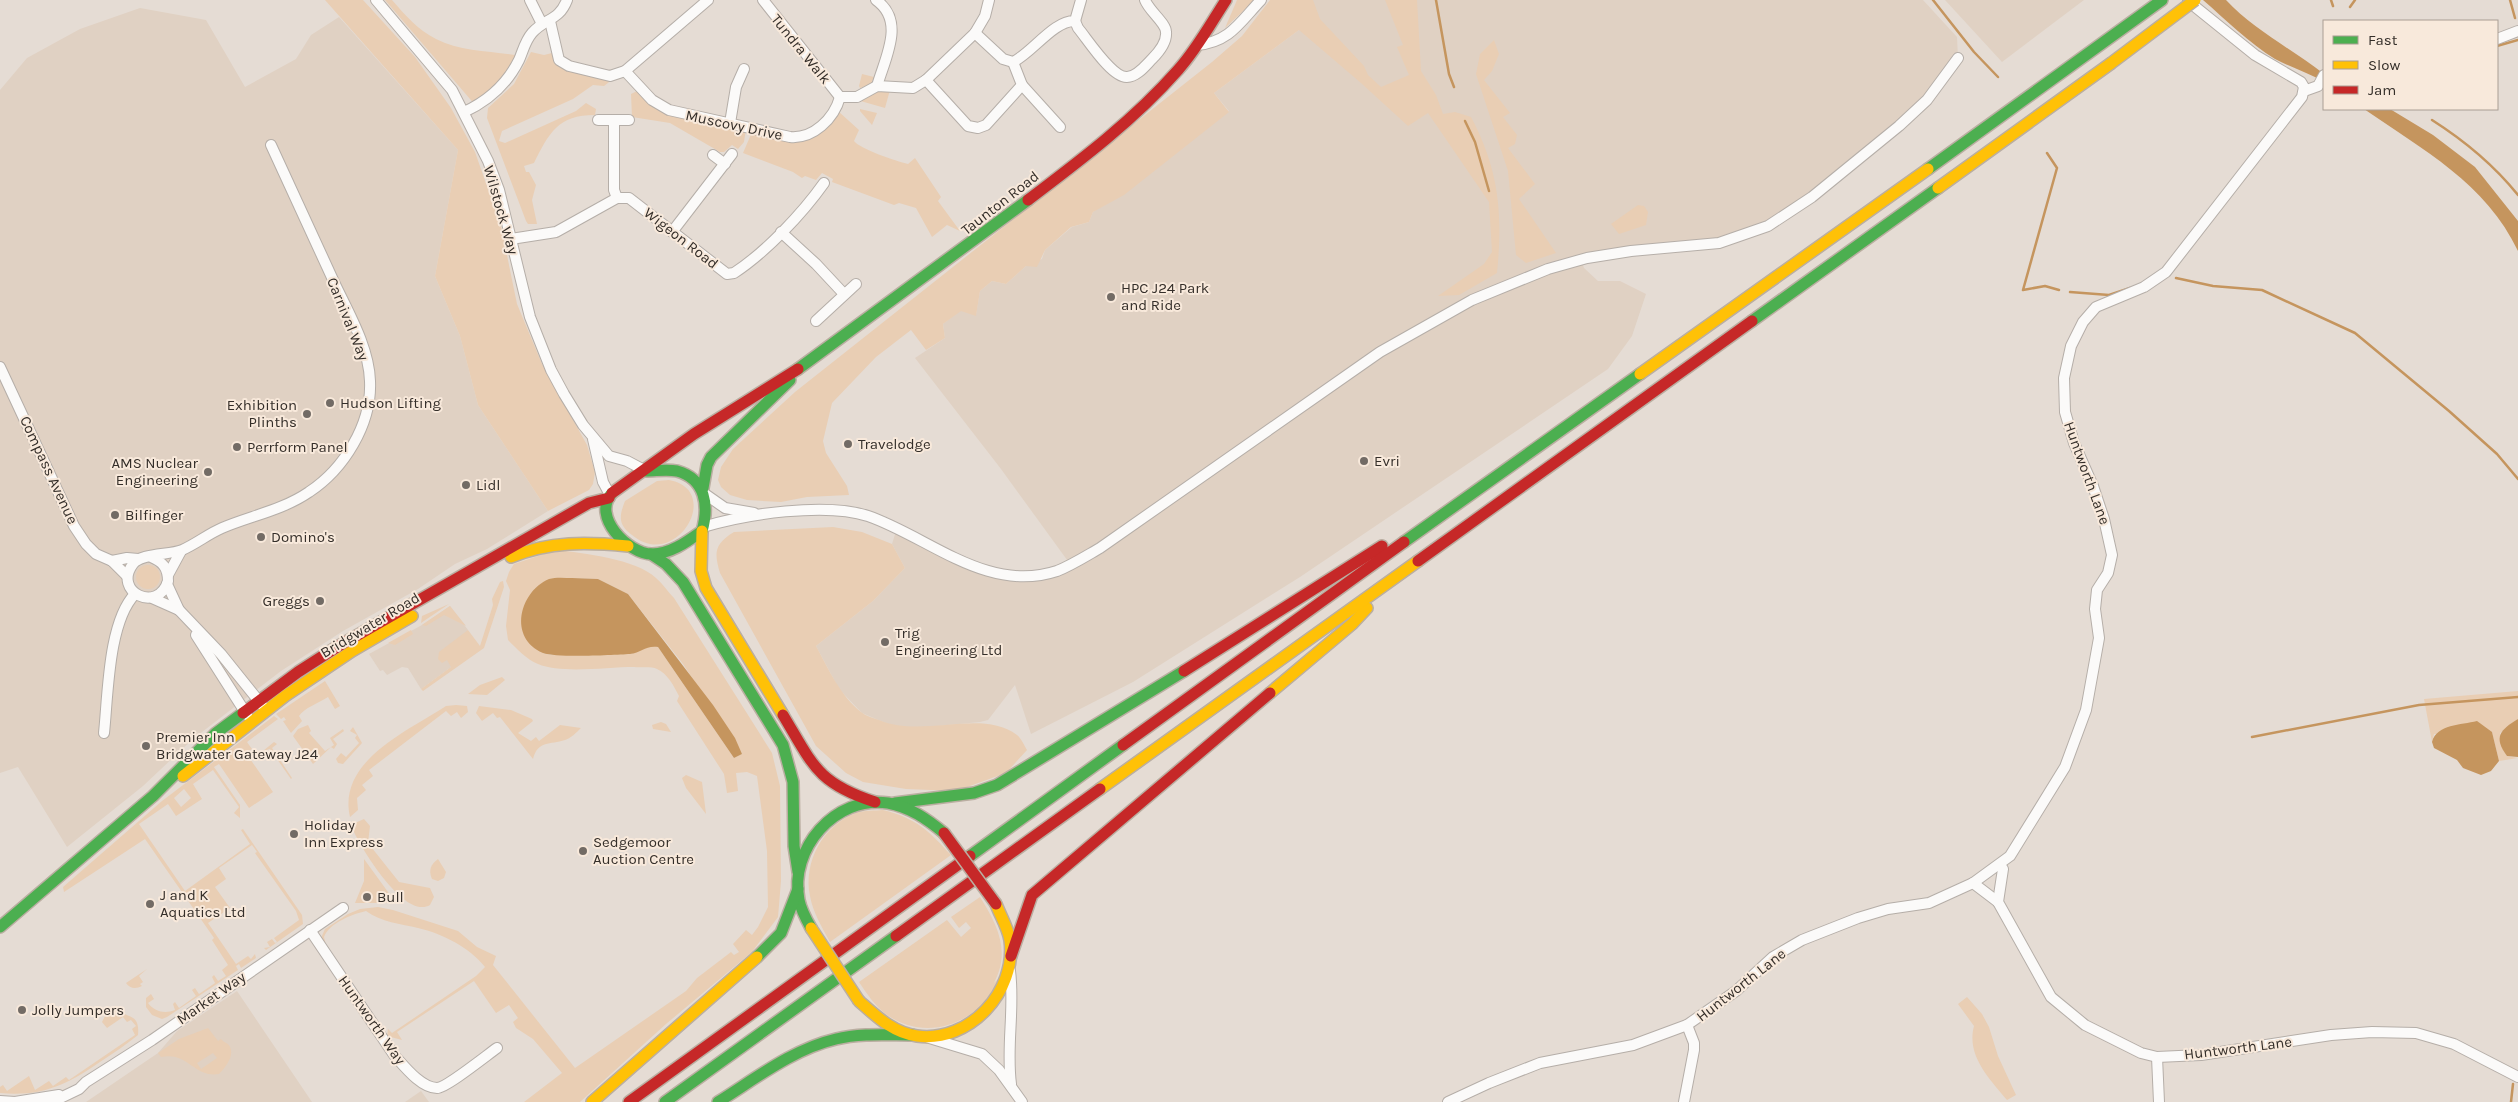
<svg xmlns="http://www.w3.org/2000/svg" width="2518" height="1102" viewBox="0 0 2518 1102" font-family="Karla,sans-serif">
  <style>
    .built { fill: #e0d1c3 }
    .green { fill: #e9ceb4; fill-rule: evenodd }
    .water { fill: #c5955e }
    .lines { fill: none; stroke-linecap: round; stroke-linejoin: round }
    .stream { stroke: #c5955e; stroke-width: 2.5 }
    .street-casing { stroke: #b5aea8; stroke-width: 12 }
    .fast-casing { stroke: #baaea1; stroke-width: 14 }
    .slow-casing { stroke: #baaea1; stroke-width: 14 }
    .jam-casing { stroke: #baaea1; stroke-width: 14 }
    .street { stroke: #fbfaf9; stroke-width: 10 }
    .fast { stroke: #4caf50; stroke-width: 11 }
    .slow { stroke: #ffc107; stroke-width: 11 }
    .jam { stroke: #c62828; stroke-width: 11 }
    .slow-bridge-casing { stroke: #baaea1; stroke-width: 14; stroke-linecap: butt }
    .jam-bridge-casing { stroke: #baaea1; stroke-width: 14; stroke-linecap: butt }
    .slow-bridge { stroke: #ffc107; stroke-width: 11 }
    .jam-bridge { stroke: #c62828; stroke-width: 11 }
    .poi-dot { fill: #726b65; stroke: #f8e9db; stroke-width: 2 }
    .labels { text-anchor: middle; stroke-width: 4; stroke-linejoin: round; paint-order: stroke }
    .street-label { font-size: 15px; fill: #342e29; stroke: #f8e9db }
    .poi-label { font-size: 15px; fill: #342e29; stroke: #f8e9db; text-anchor: start }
  </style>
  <rect width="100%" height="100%" fill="#e5dcd4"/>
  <g class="built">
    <path d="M1307,0H1923L1957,37L1958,58L1927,100L1812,197L1745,236L1581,260L1584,268L1598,281H1620L1646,294L1632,336L1608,369L1300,577L1133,682L1031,734L1015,685L988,720L980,722L917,728L895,727L862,713L839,689L816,646L873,601L905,568L892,544L897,528L951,557L1014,575L1070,564L1001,469L915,358L945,338L943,324L961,310L976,315L980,291L992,281L1006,284L1026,266L1042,259L1045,250L1072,227L1089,222L1093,212L1229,111L1214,93L1299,30Z"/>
    <path d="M1945,0H2084L2002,62Z"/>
    <path d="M140,8L206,20L245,87L296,59L311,35L339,17L458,150L435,276L460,336L478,405L548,511L487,549L455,564L418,589L343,631L281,671L193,739L143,786L67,847L18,767L0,773V90L27,58L80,29Z"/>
    <path d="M450,606L468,630L451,667L421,689L408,668L402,667L387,675L383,670L380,671L369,654L422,625Z"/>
    <path d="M237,991L312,1102H86L158,1053L177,1031Z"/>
    <path d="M421,1091L429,1102H405Z"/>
  </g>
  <g class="green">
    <path d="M325,0H363L415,57L451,108L475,152L501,226L517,304L542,364L587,445L595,472L593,484L589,490L548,511L478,405L460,336L435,276L458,150Z"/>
    <path d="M385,0H392C405,15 418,30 436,39C461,52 494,51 521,56L518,62L476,106Z"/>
    <path d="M1237,0H1255L1225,28Z"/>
    <path d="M1270,0H1313L1320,19L1364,66L1368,75L1381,87L1409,75L1397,47L1403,45L1385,0H1417L1421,71L1436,95L1443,114L1455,112L1471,117C1499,170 1503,213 1497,273L1459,295L1438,296L1484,264L1492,252L1489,202L1428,113L1408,126L1361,83L1299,30L1214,93L1229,112L1124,195L1093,212L1089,222L1071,227L1045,250L1037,267L1026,266L1006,284L992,281L980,291L976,316L961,311L943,324L945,338L926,350L911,330L876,357L832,403L823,441L826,453L847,486L849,495L807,497L781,502L747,500L730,495L721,487L718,480L721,467L733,449L795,392L1212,62L1242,36Z"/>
    <path d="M1494,40L1499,54L1492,71L1484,80L1510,113L1503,117L1517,135L1515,144L1508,148L1535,184L1519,199L1556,253L1526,263L1516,255L1508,171L1476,74L1480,54Z"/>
    <path d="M531,52L544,55L552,53L554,58L613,79L604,86L593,85L573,99L502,131L499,141L505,143L576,111L586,103L596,109L595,115C558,115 549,133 534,163L524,166L526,172H529L536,185L532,200L537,224H528L526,221L487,118L488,108L514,84Z"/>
    <path d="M862,74L874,77L871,84L860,88L859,86Z"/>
    <path d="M884,88L890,90L885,108L857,100Z"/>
    <path d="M637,91L644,97L746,129L744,142L738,149L732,145L724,152H720L670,123L632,117L631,94Z"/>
    <path d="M860,109L877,113L872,125L860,111Z"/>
    <path d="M838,111L859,130L854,141C860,149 896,161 908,164L915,158L941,197L938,201L960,231L947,225L932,237L916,208L899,203L894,205L832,182L833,179L822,173L816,180L805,176L802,178L793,172L743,153L752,132L797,139Z"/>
    <path d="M1638,205L1644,206L1648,212L1646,225L1619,234L1611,224Z"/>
    <path d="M669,480C724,490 676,572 632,535C618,525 619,516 625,501L657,481Z"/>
    <path d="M833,527L862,532L892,544L905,568L873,601L816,646C829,670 840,695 861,712C866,716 873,718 879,720C923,739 981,708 1017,735C1021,738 1024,745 1027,750L1006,773L956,791L906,789L863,782L846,773L816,746L720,573C714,553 714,544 734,532Z"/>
    <path d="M556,550C583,553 636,559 656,578C663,584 668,592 674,598L772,753L780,786L781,881L778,917L752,952L666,1024L580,1102H524L562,1073L533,1039L516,1028L513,1022L518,1018L509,1005L496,1013L474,981L397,1032L402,1040L387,1036L388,1029L392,1033L476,976L485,967C469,947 443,934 418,928C401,924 381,922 366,911C353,914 329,923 324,937L326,945L321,938L325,929L348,914L360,909L378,907L393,910L458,931L477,947L496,956L493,965L575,1068L686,991L697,978L731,952L734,955L739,952L733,944L746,930L752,935L758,927L768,907L767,851L757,776L747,772L736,773L738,791L727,793L724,774L677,701L679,696C674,686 667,673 657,669C651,666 641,668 634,667C607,667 561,674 538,664C526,659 517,649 508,640L506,626L510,590L506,581L509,572L514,564ZM572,578L598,579L628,594L683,664L742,754L734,758L658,647L650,645L632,654L551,655L543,653L534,589L551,579Z"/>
    <circle cx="148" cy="577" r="12"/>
    <path d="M503,581L504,587L484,648L423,691L421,689L451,667L447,660L442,663L438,659L439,652L468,630L480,646L493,605L492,599L500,582Z"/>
    <path d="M449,604L421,623L422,616Z"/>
    <path d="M450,606L466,626L444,615L426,626L422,625Z"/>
    <path d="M411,630L413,634L395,645L388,643Z"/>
    <path d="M502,677L505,680L487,695L468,694L480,685Z"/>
    <path d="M325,681L340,706L335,709L328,697C317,704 304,708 299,716L302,721L291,733L283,721L286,720L284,717L281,719L276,714Z"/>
    <path d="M2518,691V719L2500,733L2507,756L2518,758L2499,761L2492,732L2434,734L2432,742L2424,699Z"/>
    <path d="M456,705L467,706L468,712L461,718L457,712L451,716L446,711L369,770L373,776L362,785L366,790L357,798L358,810L350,817C337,761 408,731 446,706Z"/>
    <path d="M479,706L511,710L532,719L533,721L518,733L531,741L536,737L539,741L560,725L581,728C577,732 570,739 565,740C550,745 538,740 533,759L500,717L497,718L493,713L482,721L476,713Z"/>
    <path d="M274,716L278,719L247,742L252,749L246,753L273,792L249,808L219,764L214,767L240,805V818L234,813L239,807L213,770L193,784L202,799L176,816L168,804L139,824L185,891L250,844L241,830L243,829L302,915L303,924L266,950L264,948L270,947L267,942L272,939L275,943L277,942L274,938L299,920L296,911L255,853L257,852L252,845L219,868L226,879L215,887L230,908L208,923L236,964L248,956L251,959L255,954L256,958L241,968L239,964L236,966L238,970L167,1017L162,1019L152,1015L146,1007V998L151,994L154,999L148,1003C155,1012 165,1014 175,1010L173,1004L175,1002L179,1008L196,996L192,990L195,988L199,994L215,983L212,977L214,975L218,981L226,976L222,970L228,965L212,940L214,938L145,839L64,892L63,887L162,801ZM184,789L191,798L181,807L174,798Z"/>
    <path d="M661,722L666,724L671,732L653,729L652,725Z"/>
    <path d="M308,725L311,731L309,733L325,751L334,745L330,738L343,729L344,731L333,739L337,744L334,749L331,747L313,764L293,736L298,729Z"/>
    <path d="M353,727L362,743L343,764L338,763L336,759L341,753L346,757L359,743L355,738L357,735L350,731Z"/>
    <path d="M274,742L277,744L272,748L292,778L291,779L270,749L263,751Z"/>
    <path d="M686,775L702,782L706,814L686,788L682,778Z"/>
    <path d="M883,810C916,818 929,831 951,855L830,942C822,927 813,913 810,896C803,862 823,825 856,813C864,810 875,811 883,810Z"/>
    <path d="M364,819L370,826L368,843L399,882L430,888L434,897L430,905C405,920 363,851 354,832L355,823Z"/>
    <path d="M364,859L396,903H355L364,881Z"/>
    <path d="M438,859L446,872L444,878L438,881L432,879C428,870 431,864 438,859Z"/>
    <path d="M980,897C997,924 1011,951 994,983L998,979C981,1023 927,1043 887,1015C875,1006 867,994 859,982L947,920L961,937L971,928L966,922L959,928L951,917Z"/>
    <path d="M147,969L139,976L143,982L140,984L142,986C136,989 130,989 126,983Z"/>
    <path d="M1967,997L1982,1014L1989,1027L1998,1056L2016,1095L2007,1100C1990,1079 1966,1056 1974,1026L1958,1004Z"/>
    <path d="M119,1009C127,1020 140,1012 138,1035C127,1044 115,1052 103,1060C68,1084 44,1097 0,1093V1087L3,1085L7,1091L29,1076L35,1090L49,1081L53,1086L66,1077L69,1080L135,1035L132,1029L136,1026L131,1020L127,1022L123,1017L107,1028L102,1022L106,1014Z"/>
    <path d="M208,1028L218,1041L221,1039C224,1043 229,1043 230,1047C235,1057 223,1070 219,1074C194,1078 188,1051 161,1057L158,1053L179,1039ZM213,1053L217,1058L201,1069L197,1063Z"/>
  </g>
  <g class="water">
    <path d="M2203,0H2226C2254,30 2292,49 2324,74V82C2309,73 2292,68 2275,59C2249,43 2226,20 2203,0Z"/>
    <path d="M2364,109H2390L2433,135L2475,167L2518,221V251C2486,183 2423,150 2364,109Z"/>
    <path d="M572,578L598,579L628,594L713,705L735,738L742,754L734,758L658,647C646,645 641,653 630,654C613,655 556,658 543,653C508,638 519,592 549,579C556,577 565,578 572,578Z"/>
    <path d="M2518,719V757L2507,756C2493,737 2500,730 2518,719Z"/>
    <path d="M2477,721L2492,732L2499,761L2491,771L2481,775L2463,768L2457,760L2434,748L2432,742C2437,724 2461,725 2477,721Z"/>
  </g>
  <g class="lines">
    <g class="stream">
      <path d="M1436,0L1449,74L1454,87"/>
      <path d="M1933,0L1974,52L1998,77"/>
      <path d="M2331,0L2333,6"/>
      <path d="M2510,0L2515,18"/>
      <path d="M2350,7L2355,0"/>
      <path d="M2497,46L2518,40"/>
      <path d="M2432,120C2465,141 2493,164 2518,195"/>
      <path d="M1465,121L1475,142L1489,191"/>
      <path d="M2047,153L2057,168L2023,290L2045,286L2059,290"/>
      <path d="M2176,278L2213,286L2262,290L2355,333L2449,411L2497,454L2518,479"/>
      <path d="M2070,292L2109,295L2130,288"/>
      <path d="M2252,737L2419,705L2518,697"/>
      <path d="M2511,1102L2513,1084"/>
    </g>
    <defs>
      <g id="street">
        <path d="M376,0L452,90L488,161L499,190L530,317L551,370L564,394L583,425L609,456L627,461L646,471"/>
        <path d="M530,0L542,24"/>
        <path d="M763,0L840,97"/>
        <path d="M876,0C906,21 885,58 877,86"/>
        <path d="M550,21L559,60L569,66L610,76L625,71L708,0"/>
        <path d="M1075,21L1078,28C1088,40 1112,78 1127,77C1137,77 1146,65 1152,59C1159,52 1167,42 1166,32C1166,23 1149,11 1145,0"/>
        <path d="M975,33L1003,59L1013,62C1032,53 1054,20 1075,21L1081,0"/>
        <path d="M2497,39L2518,31"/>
        <path d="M1197,45C1230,42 1240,22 1261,0"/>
        <path d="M625,71L652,100L669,110L790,137C813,139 834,119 840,97"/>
        <path d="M926,80L968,126L978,128L986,125L1022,85L1013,62"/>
        <path d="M1022,85L1060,127"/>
        <path d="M2304,91L2318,86L2324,75"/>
        <path d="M840,97H857L877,86L913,88L926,80L975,33L985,16L989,0"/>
        <path d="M464,112C488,101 507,84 519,60C523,51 525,41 532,33C545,18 559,21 567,0"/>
        <path d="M598,120H629"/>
        <path d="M614,120V190L617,198"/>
        <path d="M730,123L736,87L744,69"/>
        <path d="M713,155L725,164"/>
        <path d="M672,232L732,154"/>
        <path d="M781,232L816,264L844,294"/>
        <path d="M511,239L556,232L617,198H629L727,274L734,273C766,252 802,214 824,183"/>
        <path d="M816,321L856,284"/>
        <path d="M0,367L74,526L86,544L96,554L112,561L127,576"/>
        <path d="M593,439L603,482L610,495"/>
        <path d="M705,494L725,508L754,513"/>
        <path d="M703,527C745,514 826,502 868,516C929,537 987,594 1057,571C1072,565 1086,556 1100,548L1380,352L1472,300L1548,269L1587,258L1631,251L1719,243L1768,226L1812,197L1899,126L1927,100L1958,58"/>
        <path d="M151,557C163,562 168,568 168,581C158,614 112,592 133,564C140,553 170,555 182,550C196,544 208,534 222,528C250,516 283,510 309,492C344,469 372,424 370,381C369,347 348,312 334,282C313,237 292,191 271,145"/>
        <path d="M112,561L127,558L138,559"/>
        <path d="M168,575L181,551"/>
        <path d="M167,584L179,610L221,654L262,705"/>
        <path d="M152,598L179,610"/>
        <path d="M196,635L247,715"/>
        <path d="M104,733C108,696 108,622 135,594"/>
        <path d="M2000,865L2003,869L1998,902L2051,997L2085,1025L2141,1053L2157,1057L2201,1055L2331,1035L2372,1032L2416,1033L2454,1044L2518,1077"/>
        <path d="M1973,883L1998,902"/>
        <path d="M310,930L394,1055C404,1066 421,1088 437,1088C446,1088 487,1055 497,1048"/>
        <path d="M1010,971C1015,1009 1006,1046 1011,1084"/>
        <path d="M926,1037L982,1054L999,1070L1022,1102"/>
        <path d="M2157,1057L2159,1102"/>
        <path d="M0,1101L15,1102"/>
        <path d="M15,1102L59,1095"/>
        <path d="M52,1102L79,1089L86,1082L152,1040L343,908"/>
        <path d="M1448,1102L1489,1083L1540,1063L1633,1045L1687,1025L1736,991L1773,957L1802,940L1858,918L1888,909L1929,903L1973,883L2010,856L2065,767L2086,710L2099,638L2095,609L2097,590L2108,573L2112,555L2104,519L2093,486L2074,443L2065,412L2064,378L2071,346L2083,322L2096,307L2144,287L2166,272L2302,97L2304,87L2301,82L2255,55L2188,1"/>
        <path d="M1684,1102L1694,1050V1043L1687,1025"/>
      </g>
      <g id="fast">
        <path d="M1928,169L2162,0"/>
        <path d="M1752,321L1938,188"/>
        <path d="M798,369L1028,200"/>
        <path d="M703,488L707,465L711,457L790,380"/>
        <path d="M612,493C591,516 628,554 652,554C671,554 688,541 702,531C709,506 706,479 677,471C667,469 656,471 646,471"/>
        <path d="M1404,542L1640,374"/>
        <path d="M651,554L666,564L683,582L783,745L793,782L794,846L798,872"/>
        <path d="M895,803L974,793L997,785L1184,671"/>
        <path d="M970,856L1123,745"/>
        <path d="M0,927L153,796L216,733L243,713"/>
        <path d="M811,928C806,919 801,910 799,900C789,849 835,795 888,803C910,807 927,819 944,833"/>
        <path d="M757,957L781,933L798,889"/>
        <path d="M665,1102L896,936"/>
        <path d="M718,1102C755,1079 793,1049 836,1039C860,1033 887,1035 912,1035"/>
      </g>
      <g id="slow">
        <path d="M1938,188L2110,64"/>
        <path d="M1640,374L1928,169"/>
        <path d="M702,531L701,571L706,588L783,715"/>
        <path d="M511,557C550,541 587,542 628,546"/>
        <path d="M1270,693L1352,624L1367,608"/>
        <path d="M183,776L285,696L352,651L412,616"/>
        <path d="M1100,789L1418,561"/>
        <path d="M859,1001C876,1016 893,1033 917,1036C970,1043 1017,991 1010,940C1008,928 1000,915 996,904"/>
        <path d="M592,1102L757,957"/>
      </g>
      <g id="jam">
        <path d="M1028,200C1081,160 1134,120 1178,70C1197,49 1211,23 1226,0"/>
        <path d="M612,493L694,434L798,369"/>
        <path d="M1418,561L1752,321"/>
        <path d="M1184,671L1382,546"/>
        <path d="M243,713L298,672L337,647L589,503L609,498"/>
        <path d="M783,715C813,765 817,783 875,802"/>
        <path d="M1123,745L1404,542"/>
        <path d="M896,936L1100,789"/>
        <path d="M1011,956L1032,895L1270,693"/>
        <path d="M629,1102L970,856"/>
      </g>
    </defs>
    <use href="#street" class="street-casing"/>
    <use href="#fast" class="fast-casing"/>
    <use href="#slow" class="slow-casing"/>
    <use href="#jam" class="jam-casing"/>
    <use href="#street" class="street"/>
    <use href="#fast" class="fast"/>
    <use href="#slow" class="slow"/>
    <use href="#jam" class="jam"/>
    <defs>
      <g id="slow-bridge">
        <path d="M2110,64L2195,0"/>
        <path d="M811,928L859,1001"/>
      </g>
      <path id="jam-bridge" d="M944,833L996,904"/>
    </defs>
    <use href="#slow-bridge" class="slow-bridge-casing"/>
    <use href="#jam-bridge" class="jam-bridge-casing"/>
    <use href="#slow-bridge" class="slow-bridge"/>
    <use href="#jam-bridge" class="jam-bridge"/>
  </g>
  <g class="poi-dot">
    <circle cx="1111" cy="297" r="5"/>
    <circle cx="330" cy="403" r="5"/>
    <circle cx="307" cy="414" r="5"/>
    <circle cx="848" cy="444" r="5"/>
    <circle cx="237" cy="447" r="5"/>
    <circle cx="1364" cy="461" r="5"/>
    <circle cx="208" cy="472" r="5"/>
    <circle cx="466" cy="485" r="5"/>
    <circle cx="115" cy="515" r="5"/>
    <circle cx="261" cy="537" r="5"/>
    <circle cx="320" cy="601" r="5"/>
    <circle cx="885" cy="642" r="5"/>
    <circle cx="146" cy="746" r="5"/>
    <circle cx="294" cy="834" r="5"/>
    <circle cx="583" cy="851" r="5"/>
    <circle cx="367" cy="897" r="5"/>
    <circle cx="150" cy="904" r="5"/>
    <circle cx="22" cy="1010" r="5"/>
  </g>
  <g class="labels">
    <g class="street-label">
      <text transform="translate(801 49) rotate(51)" y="5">Tundra Walk</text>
      <text transform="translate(734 125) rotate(12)" y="5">Muscovy Drive</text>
      <text transform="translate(1000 203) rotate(-38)" y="5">Taunton Road</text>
      <text transform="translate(501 210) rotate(74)" y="5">Wilstock Way</text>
      <text transform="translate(681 238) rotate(38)" y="5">Wigeon Road</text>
      <text transform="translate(348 319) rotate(68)" y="5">Carnival Way</text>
      <text transform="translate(49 470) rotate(65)" y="5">Compass Avenue</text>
      <text transform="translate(2087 473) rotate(70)" y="5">Huntworth Lane</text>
      <text transform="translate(370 625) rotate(-31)" y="5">Bridgwater Road</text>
      <text transform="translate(1741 985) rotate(-38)" y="5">Huntworth Lane</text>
      <text transform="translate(211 998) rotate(-35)" y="5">Market Way</text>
      <text transform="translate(372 1020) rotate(55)" y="5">Huntworth Way</text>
      <text transform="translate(2238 1048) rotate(-7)" y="5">Huntworth Lane</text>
    </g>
    <g class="poi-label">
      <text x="1121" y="293">HPC J24 Park<tspan x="1121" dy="17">and Ride</tspan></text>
      <text x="340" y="408">Hudson Lifting</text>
      <text x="297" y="410" text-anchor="end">Exhibition<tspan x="297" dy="17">Plinths</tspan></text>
      <text x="858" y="449">Travelodge</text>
      <text x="247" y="452">Perrform Panel</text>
      <text x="1374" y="466">Evri</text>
      <text x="198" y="468" text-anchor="end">AMS Nuclear<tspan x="198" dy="17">Engineering</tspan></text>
      <text x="476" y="490">Lidl</text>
      <text x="125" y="520">Bilfinger</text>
      <text x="271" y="542">Domino's</text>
      <text x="310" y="606" text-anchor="end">Greggs</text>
      <text x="895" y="638">Trig<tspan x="895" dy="17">Engineering Ltd</tspan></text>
      <text x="156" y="742">Premier Inn<tspan x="156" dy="17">Bridgwater Gateway J24</tspan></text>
      <text x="304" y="830">Holiday<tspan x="304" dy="17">Inn Express</tspan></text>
      <text x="593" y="847">Sedgemoor<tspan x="593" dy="17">Auction Centre</tspan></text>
      <text x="160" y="900">J and K<tspan x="160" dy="17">Aquatics Ltd</tspan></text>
      <text x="377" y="902">Bull</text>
      <text x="32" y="1015">Jolly Jumpers</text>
    </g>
  </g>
  <rect x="2323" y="20" width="175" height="90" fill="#f8e9db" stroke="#aa9e94"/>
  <rect x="2333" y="36" width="25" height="8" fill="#4caf50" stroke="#aa9e94"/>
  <text x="2368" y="45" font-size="15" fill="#342e29">Fast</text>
  <rect x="2333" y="61" width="25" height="8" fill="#ffc107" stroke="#aa9e94"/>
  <text x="2368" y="70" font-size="15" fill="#342e29">Slow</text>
  <rect x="2333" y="86" width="25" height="8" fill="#c62828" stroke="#aa9e94"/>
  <text x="2368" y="95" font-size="15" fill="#342e29">Jam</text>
</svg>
